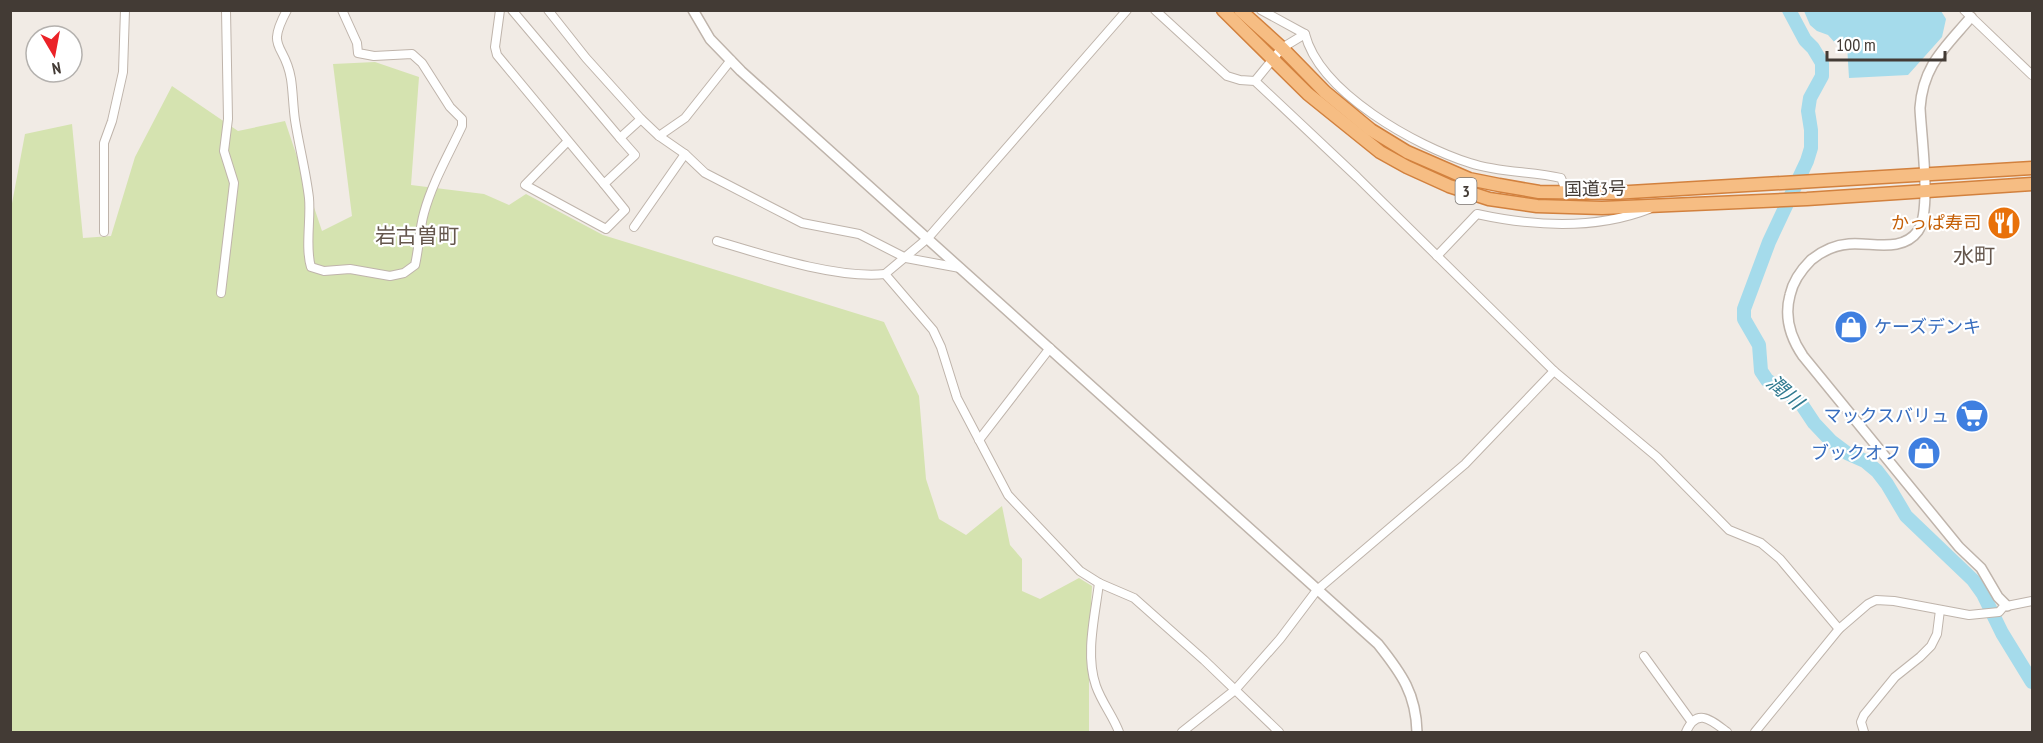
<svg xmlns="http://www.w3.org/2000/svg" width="2043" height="743" viewBox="0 0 2043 743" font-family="'PT Sans Narrow','Noto Sans JP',sans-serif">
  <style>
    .green { fill: #d5e3b0 }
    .water { fill: #a5dbeb }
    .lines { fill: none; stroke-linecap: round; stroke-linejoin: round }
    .river { stroke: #a5dbeb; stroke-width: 14 }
    .minor-casing { stroke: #bfb4ab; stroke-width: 10 }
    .tertiary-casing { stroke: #bfb4ab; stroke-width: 12 }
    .trunk-casing { stroke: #d2813e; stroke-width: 15 }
    .minor { stroke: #fff; stroke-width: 8 }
    .tertiary { stroke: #fff; stroke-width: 9 }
    .trunk { stroke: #f6bd83; stroke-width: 12 }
    .labels { text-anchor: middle; stroke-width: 4.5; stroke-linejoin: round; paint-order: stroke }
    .shield { fill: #fff; stroke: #7b7672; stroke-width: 1.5 }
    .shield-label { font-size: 16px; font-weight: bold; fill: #433b35 }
    .street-label { font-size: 18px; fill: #433b35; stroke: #fff }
    .food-label { font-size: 18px; fill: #c56008; stroke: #fff; text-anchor: end }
    .shop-label { font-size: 18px; fill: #366cbe; stroke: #fff; text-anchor: end }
    .water-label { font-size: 20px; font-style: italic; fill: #307a90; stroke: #fff }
    .quarter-label { font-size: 21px; fill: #65574d; stroke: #fff }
  </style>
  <rect width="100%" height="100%" fill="#f1ebe5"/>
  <path class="green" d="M375,62L419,77L411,185L484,194L509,205L526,194L603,235L884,322L919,396L926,479L939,519L966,535L1002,506L1010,545L1022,559V591L1040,599L1079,578L1092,586L1089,643V732H11L10,214L25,134L72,124L83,238L111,236L135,157L172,86L238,131L285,121L322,231L352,216L333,64Z"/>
  <path class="water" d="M1804,11H1941L1946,19L1942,37L1908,75L1849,78L1847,45H1837L1828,35L1817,31L1810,25Z"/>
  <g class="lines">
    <path class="river" d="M1789,10L1805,40L1813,48L1822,63V76L1810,98L1808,111L1811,130V148L1807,161L1769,242L1744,309V319L1759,345L1761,371L1767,380L1790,394L1802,405L1814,423L1831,441L1847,453L1865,461L1877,471L1887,484L1906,516L1973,580L1983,594L2002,633L2032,682"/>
    <defs>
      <g id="minor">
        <path d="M287,10C265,51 285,42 291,79C293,92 293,106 295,120C299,146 306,172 309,198C311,219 305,248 311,267L324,271L350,269L390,276L404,273L415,265C419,248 419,231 424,213C432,183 449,154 462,126V119L450,107L422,63L412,54L374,56L358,53L357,43L342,10"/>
        <path d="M500,10L495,47L497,55L604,184L635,155L620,138L641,119"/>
        <path d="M512,10L620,138"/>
        <path d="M548,10L586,58L641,119L659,136L685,154L705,173L802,223L859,234L906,258L960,268"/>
        <path d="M1127,10L928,238L885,274L933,330L941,347L957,398L1008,495L1080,571L1099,583L1134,598L1204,660L1279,732"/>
        <path d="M1155,10L1227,76L1240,80L1255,81L1357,177L1554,371L1657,457L1729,530L1761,543L1780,559L1839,629"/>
        <path d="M1261,10L1305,34C1320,93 1416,146 1470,163C1500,173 1531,171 1561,178L1567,193"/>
        <path d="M1964,10L2032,75"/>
        <path d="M1255,81L1282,48L1305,34"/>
        <path d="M659,136L685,118L731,60"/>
        <path d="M567,142L525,185L606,229L625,210L604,184"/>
        <path d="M634,227L685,154"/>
        <path d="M104,232V143L112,121L123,72L125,10"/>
        <path d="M717,241C764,255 837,279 885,274"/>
        <path d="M1437,256L1477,214C1532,226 1595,230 1649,209"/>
        <path d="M221,293L234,183L224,151L228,119L226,10"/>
        <path d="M979,440L1050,348"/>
        <path d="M1099,583C1095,616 1085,655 1096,686C1102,703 1113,716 1119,732"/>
        <path d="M2007,606L2032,601"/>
        <path d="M1644,656L1691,721"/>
        <path d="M1182,732L1235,690L1280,639L1317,590L1465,464L1554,371"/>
        <path d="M1686,732C1697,707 1711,720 1727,732"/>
        <path d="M1755,732L1839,629L1868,604L1876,600L1894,601L1969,615L1999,612L2005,605"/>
        <path d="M1864,732L1861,722L1864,715L1895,677L1920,657L1931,646L1937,634L1940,610"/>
      </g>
      <g id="tertiary">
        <path d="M693,10L710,39L741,71L1378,644C1402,674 1416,694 1417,732"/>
        <path d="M1971,17C1945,48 1923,65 1920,108C1921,135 1932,211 1918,231C1902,253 1872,242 1849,244C1835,245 1822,251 1811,260C1801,270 1793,281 1790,295C1784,317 1790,337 1803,356L1959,547L1981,568L1998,597L2007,606"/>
      </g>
      <g id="trunk">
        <path d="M1223,10L1308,94L1380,152L1407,167L1449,186L1489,199L1537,206L1602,208L1807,199L2032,184"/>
        <path d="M1240,10L1282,48L1325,92L1371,130L1407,152L1469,179L1499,185L1539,192L1613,193L2032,168"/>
      </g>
    </defs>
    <use href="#minor" class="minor-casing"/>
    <use href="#tertiary" class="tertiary-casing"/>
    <use href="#trunk" class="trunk-casing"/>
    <use href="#minor" class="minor"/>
    <use href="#tertiary" class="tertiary"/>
    <use href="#trunk" class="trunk"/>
  </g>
  <defs>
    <symbol id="restaurant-disc" viewBox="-11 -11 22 22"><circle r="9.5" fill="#e8710a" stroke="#fff"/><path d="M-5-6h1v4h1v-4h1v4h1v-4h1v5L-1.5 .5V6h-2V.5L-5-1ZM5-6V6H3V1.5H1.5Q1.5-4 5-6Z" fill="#fff"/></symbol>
    <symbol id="shop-disc" viewBox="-11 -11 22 22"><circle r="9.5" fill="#3f7fe0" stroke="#fff"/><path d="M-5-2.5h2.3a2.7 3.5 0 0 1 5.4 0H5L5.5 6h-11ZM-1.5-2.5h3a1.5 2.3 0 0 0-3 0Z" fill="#fff"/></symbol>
    <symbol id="supermarket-disc" viewBox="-11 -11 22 22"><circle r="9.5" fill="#3f7fe0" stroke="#fff"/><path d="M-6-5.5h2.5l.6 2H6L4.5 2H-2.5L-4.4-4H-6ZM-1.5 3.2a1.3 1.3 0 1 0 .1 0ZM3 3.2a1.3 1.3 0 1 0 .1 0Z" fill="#fff"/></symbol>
  </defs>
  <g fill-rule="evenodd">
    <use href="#restaurant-disc" x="1985" y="204" width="38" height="38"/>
    <use href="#shop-disc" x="1832" y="308" width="38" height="38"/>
    <use href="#supermarket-disc" x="1953" y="397" width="38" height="38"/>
    <use href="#shop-disc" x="1905" y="434" width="38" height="38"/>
  </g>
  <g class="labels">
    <rect class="shield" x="1455.5" y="178" width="21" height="26" rx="4.5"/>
    <g class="shield-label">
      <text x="1466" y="197">3</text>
    </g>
    <g class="street-label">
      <text transform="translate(1595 189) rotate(-1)" y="6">国道3号</text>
    </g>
    <g class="food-label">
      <text x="1981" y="229">かっぱ寿司</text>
    </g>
    <g class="shop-label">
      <text x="1874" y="333" text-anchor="start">ケーズデンキ</text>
      <text x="1949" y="422">マックスバリュ</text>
      <text x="1901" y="459">ブックオフ</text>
    </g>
    <g class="water-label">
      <text transform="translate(1785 392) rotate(41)" y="7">潤川</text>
    </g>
    <g class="quarter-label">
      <text x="417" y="243">岩古曽町</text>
      <text x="1974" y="263">水町</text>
    </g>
  </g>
  <rect width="2043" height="743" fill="none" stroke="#433b35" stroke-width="24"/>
  <g transform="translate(54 54) rotate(170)"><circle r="28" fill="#ffffff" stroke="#b4b1ae" stroke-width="1.5"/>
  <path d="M0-4.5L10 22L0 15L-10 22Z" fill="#eb2228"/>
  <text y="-9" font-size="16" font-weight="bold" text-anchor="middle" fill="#433b35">N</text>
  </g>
  <path d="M1827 51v9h118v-9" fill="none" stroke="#433b35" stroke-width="3"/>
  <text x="1836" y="51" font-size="18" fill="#433b35" stroke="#ffffff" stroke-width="4.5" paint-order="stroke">100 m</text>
</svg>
